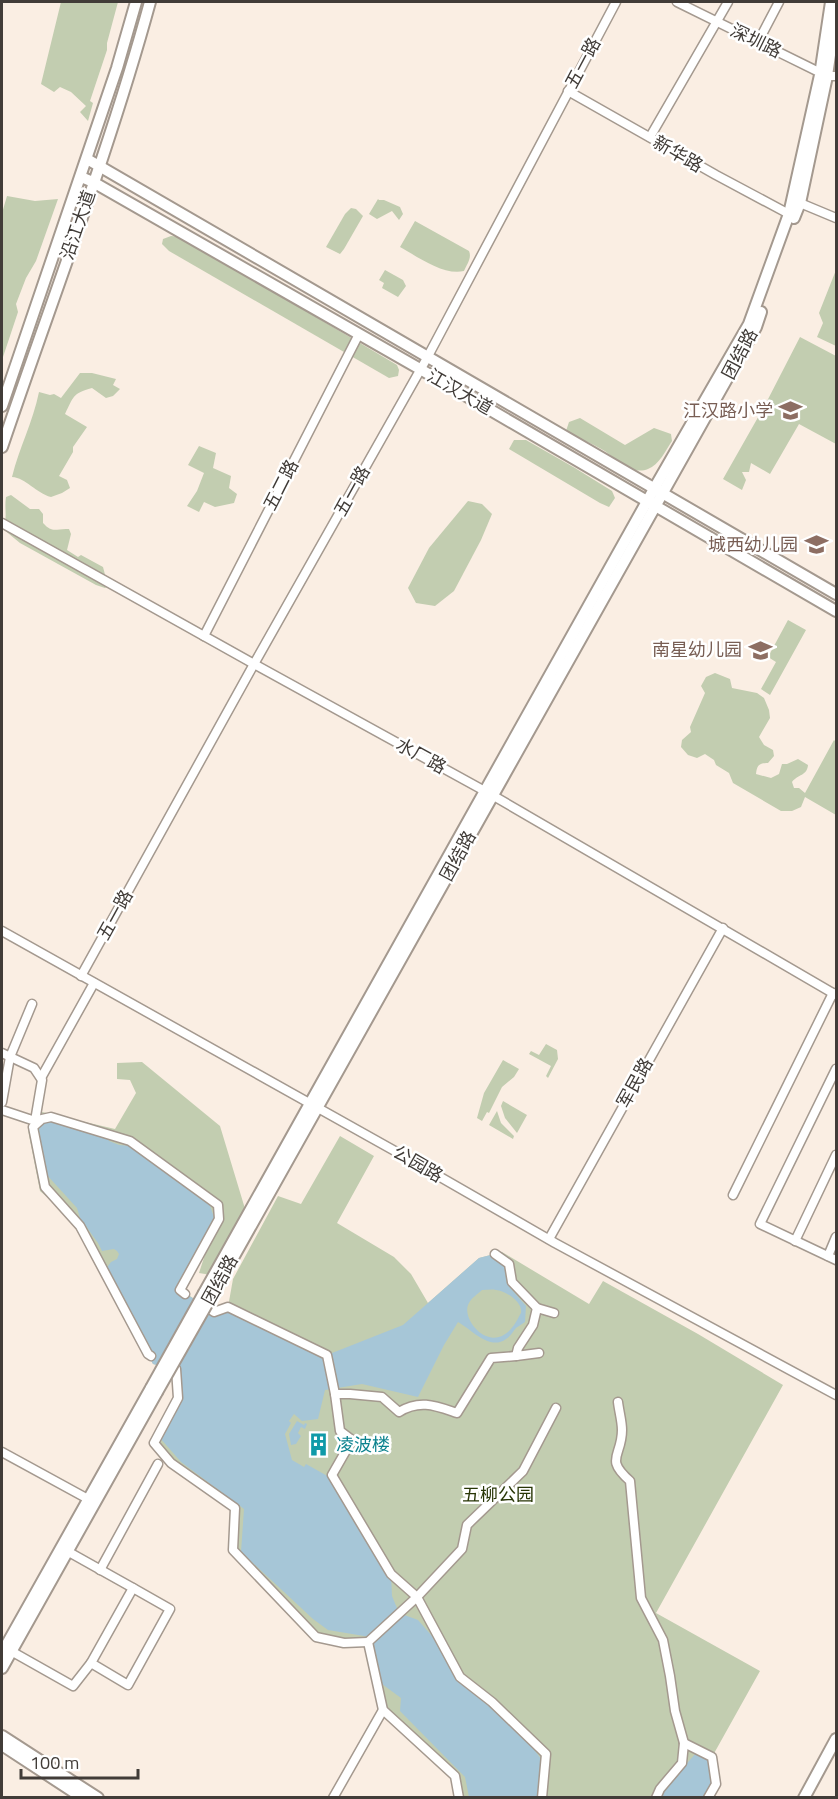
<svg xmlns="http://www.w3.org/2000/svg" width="838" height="1799" viewBox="0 0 838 1799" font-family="'Titillium Web','Noto Sans SC',sans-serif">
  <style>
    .green { fill: #c2cdb0 }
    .water { fill: #a6c6d7; fill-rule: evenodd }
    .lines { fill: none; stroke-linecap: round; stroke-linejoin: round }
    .minor-casing { stroke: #a4998f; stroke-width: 11 }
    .major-casing { stroke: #a4998f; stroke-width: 14 }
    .minor { stroke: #fff; stroke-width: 8 }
    .major { stroke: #fff; stroke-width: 10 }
    .major-bridge-casing { stroke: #a4998f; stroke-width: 14; stroke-linecap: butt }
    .major-bridge { stroke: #fff; stroke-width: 10 }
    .labels { text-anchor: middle; stroke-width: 5; stroke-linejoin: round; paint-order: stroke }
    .street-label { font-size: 18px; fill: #413c38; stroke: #fff }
    .education-label { font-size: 18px; fill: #785e54; stroke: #fff; text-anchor: end }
    .culture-label { font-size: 18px; fill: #0d838f; stroke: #fff; text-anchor: start }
    .park-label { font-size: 18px; fill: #283606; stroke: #fff }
  </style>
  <rect width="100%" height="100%" fill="#faeee3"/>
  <g class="green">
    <path d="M61,2H118L107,43V50L90,101L93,103L88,121L80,112L86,106L71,92L60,87L54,92L41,84Z"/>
    <path d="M7,196L35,201L58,199L36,261L26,278L16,304L18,312L2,360V213Z"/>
    <path d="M378,199L379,200H384L400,207L403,214L399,220L392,211L377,219L369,214Z"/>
    <path d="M351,208L356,209L363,216L344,249L340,254L326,247L345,214Z"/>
    <path d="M415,221L469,251C472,258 467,264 464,271C444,276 418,257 400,247Z"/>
    <path d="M171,236L181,237L397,365L399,370L398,376L389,378L169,251L162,244L163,239Z"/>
    <path d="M385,270L403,280L406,286L398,297L382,288L384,283L379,280Z"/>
    <path d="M836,270V346L817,337L823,323L819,313Z"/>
    <path d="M800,337L836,356V444L799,424L770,474L751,463L749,472H742L746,480L742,490L723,479L765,405Z"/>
    <path d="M80,373H92L116,379L113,385L120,389L113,396L106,398L92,388C72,394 74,396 65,414L87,427L73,447V452L59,476L67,480L70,488L62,493L51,497C36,493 26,478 12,477C19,448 33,422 39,392L50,395L54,394L61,398Z"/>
    <path d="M580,418L625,445L654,428L671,434L672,441C666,450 659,465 648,469C631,476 616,458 603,450C591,443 578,438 566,431L569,422Z"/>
    <path d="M514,440H526L575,468L612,491L615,498L609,507L600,503L509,449Z"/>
    <path d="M199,446L216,453L213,468L231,476L229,488L237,494L234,503L215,507L204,502L199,512L187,506L197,491L204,473L188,465Z"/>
    <path d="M11,495L30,509H39L43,514V523C53,534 56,528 69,529L71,534L67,550L78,557L81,555L103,567L108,586L105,588L96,585L20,543L3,529C8,516 4,510 6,497Z"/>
    <path d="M468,501L482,504L492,514L481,540L454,591L435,606L416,603L408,588L429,548Z"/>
    <path d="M788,620L806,630L770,695L761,689L776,662L768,657Z"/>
    <path d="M715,673L730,679L732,688L757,693L764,698L769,710L770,718L759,737L764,745L773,750L774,756L768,763C759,763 757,765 756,774L771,778L779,774L782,764H787L798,759L808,765C807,776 798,774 792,782L794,788H799L805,793L834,740L836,742V815L805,797L801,807L792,811H781L733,783L729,773L716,765L714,760L705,754L697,758L688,755L681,747L682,740L691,732L690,727L705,693L701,686L706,677Z"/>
    <path d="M546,1044L557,1050L558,1059L548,1078L546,1076L551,1066L529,1054L531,1051L539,1055Z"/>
    <path d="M503,1060L519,1069L514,1077L502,1087L489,1113L487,1112L482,1121L477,1118L484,1093Z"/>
    <path d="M142,1062L220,1126L246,1212L211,1275L199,1273L213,1230L184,1292L214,1312L228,1307L233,1279L278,1196L301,1204L340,1136L374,1156L337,1223L394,1257L411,1274L428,1303L479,1258L502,1252L589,1304L603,1281L698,1334L783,1385L656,1613L760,1671L712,1757L708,1797H459L455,1776L383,1710L368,1642L323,1637L237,1556L235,1508L171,1463L158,1443L182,1390L176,1370L153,1364L80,1226L40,1191L28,1130L38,1111L115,1129L136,1093L130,1080L117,1079V1063Z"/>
    <path d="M503,1101L527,1115L517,1133L505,1118L501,1106Z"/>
    <path d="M497,1111L501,1123L514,1136L513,1139L489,1125Z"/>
  </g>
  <g class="water">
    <path d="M47,1120L108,1137L109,1141L119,1145L131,1146L209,1203L216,1223L177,1288L214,1312L228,1307L322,1357L403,1325L479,1258L502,1252L507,1284L526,1306L525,1322C522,1324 519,1326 516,1328C513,1331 511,1336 506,1339C490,1351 472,1330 458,1322L444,1345L418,1397L362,1384L325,1390L318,1419L302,1421L294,1414L289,1421L291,1423L285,1434L292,1460L304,1467L306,1464L331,1478L391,1574L392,1596L399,1613L418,1620L453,1660L456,1679L523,1734L541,1759L538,1797H469L465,1777L400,1711L401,1698L382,1684L370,1637L328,1630L313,1619L241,1552L244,1509L181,1462L160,1438L182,1390L176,1370L153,1364L103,1273L111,1262L117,1259L119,1254L117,1251L114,1249L102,1251L98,1243L80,1218L77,1208L46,1174L36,1134L42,1121ZM482,1290C487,1290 492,1289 496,1290C506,1291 523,1302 521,1313C520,1314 517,1321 516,1322C493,1360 459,1319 469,1303C471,1298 478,1294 482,1290Z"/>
    <path d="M297,1421L304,1425L305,1423L307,1424L305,1429L301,1427L298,1433L301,1436L296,1444L291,1445L289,1434Z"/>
    <path d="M697,1752L712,1757L716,1784L703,1797L656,1798Z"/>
  </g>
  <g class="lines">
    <defs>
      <g id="minor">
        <path d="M677,2L827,76H836"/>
        <path d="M758,42L779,2"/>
        <path d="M568,91L716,175L789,214"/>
        <path d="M650,137L728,2"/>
        <path d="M800,203L836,218"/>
        <path d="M2,523L254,664L492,795L836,995"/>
        <path d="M204,636L359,334"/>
        <path d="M2,931L402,1155L555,1243L836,1395"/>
        <path d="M81,976L254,664L427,358L616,2"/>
        <path d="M2,1053L34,1068L42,1080L35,1121L2,1110"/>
        <path d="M836,1069L760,1224L836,1260"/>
        <path d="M41,1078L94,983"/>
        <path d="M2,1102L10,1057L32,1004"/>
        <path d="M733,1195L833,993"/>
        <path d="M549,1239L723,928"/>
        <path d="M795,1241L836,1155"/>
        <path d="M495,1254L509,1264L512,1282L537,1308"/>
        <path d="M828,1256L836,1237"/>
        <path d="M211,1310L214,1312L228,1307L327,1355L335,1394L340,1431L352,1440L332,1475L391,1574L417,1597L462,1549L467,1525L523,1471L556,1408"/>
        <path d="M539,1353L516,1356L518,1348L533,1325L537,1308L554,1313"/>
        <path d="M151,1356L148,1354L80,1226L45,1187L33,1127L42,1119L51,1117L130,1141L218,1205L219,1219L180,1290L185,1294"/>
        <path d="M176,1369L178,1398L154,1443L171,1463L235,1508L233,1550L316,1637L344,1643L368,1642"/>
        <path d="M335,1394H350L382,1397L399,1412C420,1399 436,1406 457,1413L491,1358L516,1356"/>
        <path d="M618,1402C619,1411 622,1421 622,1430C622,1457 604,1458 630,1481L641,1598L663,1640L670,1676L675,1711L684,1743L712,1757L716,1784L708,1798"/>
        <path d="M2,1452L88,1499"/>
        <path d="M67,1551L133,1588"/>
        <path d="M100,1570L158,1464"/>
        <path d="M133,1588L170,1609L128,1685L91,1663Z"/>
        <path d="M11,1651L73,1686L91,1663"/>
        <path d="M333,1798L383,1710"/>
        <path d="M459,1798L455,1776L383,1710L368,1642L417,1597L460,1677L492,1702L546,1754L542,1798"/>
        <path d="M656,1798L660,1789L682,1763L684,1743"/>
      </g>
      <g id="major">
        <path d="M87,159L836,594"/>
        <path d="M81,177L93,182L420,369L836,611"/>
        <path d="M794,218L800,203L827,76L836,13"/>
        <path d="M2,406L117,68L136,2"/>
        <path d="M2,447C52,299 109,152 150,2"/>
        <path d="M204,1293L654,489L749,324L789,214L820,75L831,2"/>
        <path d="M211,1297L756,327L761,312"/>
        <path d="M2,1653L151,1388"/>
        <path d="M2,1668L157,1392"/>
        <path d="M2,1736L98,1798"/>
        <path d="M2,1745L83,1798"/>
        <path d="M804,1798L836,1739"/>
      </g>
    </defs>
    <use href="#minor" class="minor-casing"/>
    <use href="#major" class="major-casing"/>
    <use href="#minor" class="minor"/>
    <use href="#major" class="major"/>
    <defs>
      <g id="major-bridge">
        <path d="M151,1388L204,1293"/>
        <path d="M157,1392L211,1297"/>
      </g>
    </defs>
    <use href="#major-bridge" class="major-bridge-casing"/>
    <use href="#major-bridge" class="major-bridge"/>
  </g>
  <defs>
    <symbol id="school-bare" viewBox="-9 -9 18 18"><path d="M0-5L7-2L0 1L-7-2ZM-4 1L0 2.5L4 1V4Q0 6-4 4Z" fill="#8d6e63" stroke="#fff" stroke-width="2.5" paint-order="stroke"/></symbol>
    <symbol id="building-bare" viewBox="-9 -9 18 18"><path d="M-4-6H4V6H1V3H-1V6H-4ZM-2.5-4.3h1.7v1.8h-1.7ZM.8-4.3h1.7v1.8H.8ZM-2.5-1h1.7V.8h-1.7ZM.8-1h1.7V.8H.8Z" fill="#0f9aa8" stroke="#fff" stroke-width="2.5" paint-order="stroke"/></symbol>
  </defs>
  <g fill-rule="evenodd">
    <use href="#school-bare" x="774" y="394" width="33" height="33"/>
    <use href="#school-bare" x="800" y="528" width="33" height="33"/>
    <use href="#school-bare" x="744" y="634" width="33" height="33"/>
    <use href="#building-bare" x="302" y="1428" width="33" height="33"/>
  </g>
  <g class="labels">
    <g class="street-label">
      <text transform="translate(756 41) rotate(26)" y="6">深圳路</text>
      <text transform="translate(583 63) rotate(-62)" y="6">五一路</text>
      <text transform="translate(678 154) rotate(30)" y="6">新华路</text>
      <text transform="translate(78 225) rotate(-71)" y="6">沿江大道</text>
      <text transform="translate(740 354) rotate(-62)" y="6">团结路</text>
      <text transform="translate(460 392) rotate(30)" y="6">江汉大道</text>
      <text transform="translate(281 485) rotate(-63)" y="6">五二路</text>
      <text transform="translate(352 491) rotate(-61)" y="6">五一路</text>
      <text transform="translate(421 756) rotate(29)" y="6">水厂路</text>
      <text transform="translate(458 856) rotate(-61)" y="6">团结路</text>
      <text transform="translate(115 915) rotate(-61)" y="6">五一路</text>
      <text transform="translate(635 1083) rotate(-61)" y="6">军民路</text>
      <text transform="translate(418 1164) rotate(30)" y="6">公园路</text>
      <text transform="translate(220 1280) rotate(-61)" y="6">团结路</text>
    </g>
    <g class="education-label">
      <text x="773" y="417">江汉路小学</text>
      <text x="798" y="551">城西幼儿园</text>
      <text x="742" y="656">南星幼儿园</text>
    </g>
    <g class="culture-label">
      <text x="336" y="1451">凌波楼</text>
    </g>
    <g class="park-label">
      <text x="498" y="1501">五柳公园</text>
    </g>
  </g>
  <rect width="838" height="1799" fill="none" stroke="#413c38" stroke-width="6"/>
  <path d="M21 1769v9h117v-9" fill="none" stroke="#413c38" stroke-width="3"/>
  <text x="30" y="1769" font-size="18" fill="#413c38" stroke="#ffffff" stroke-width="4.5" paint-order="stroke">100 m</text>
</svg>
